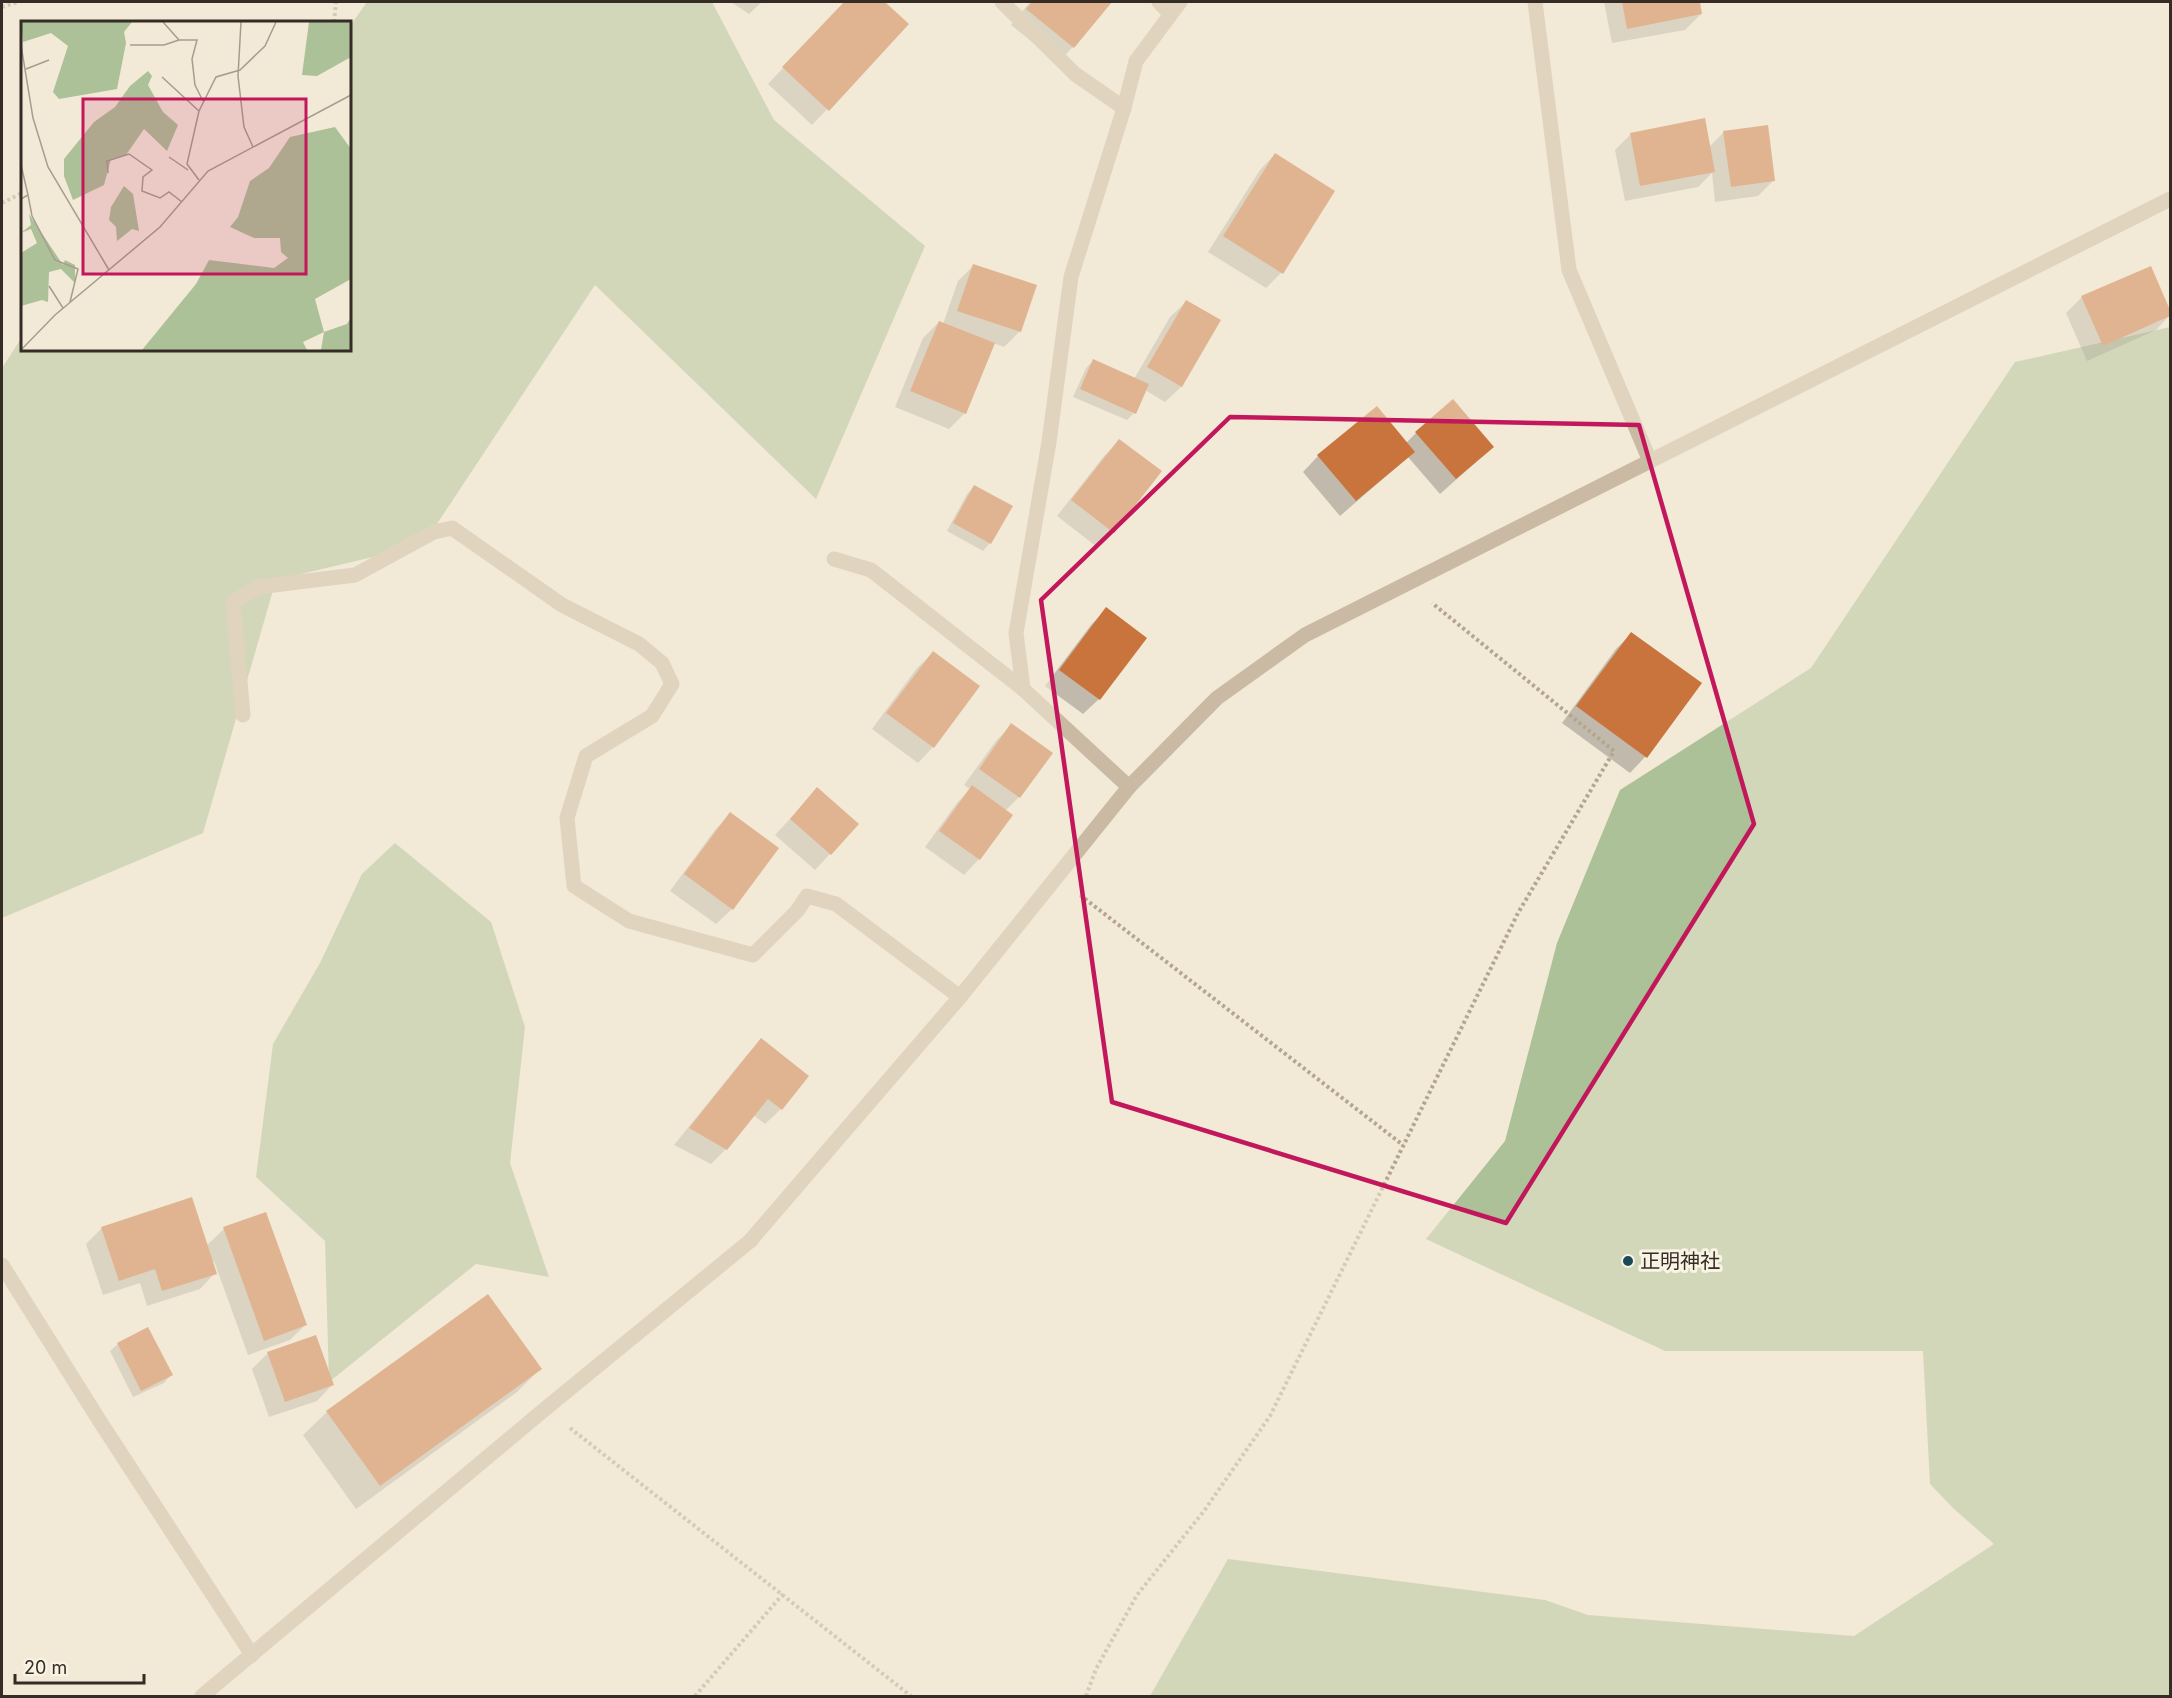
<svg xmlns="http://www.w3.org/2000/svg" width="2172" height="1698" viewBox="0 0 2172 1698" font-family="Inter,'Noto Sans JP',sans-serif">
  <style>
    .green { fill: #acc197 }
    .shadow { fill: #0003 }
    .building { fill: #ca743d }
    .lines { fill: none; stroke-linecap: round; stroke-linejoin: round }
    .path { stroke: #b5a58d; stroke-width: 4; stroke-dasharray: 3 3; stroke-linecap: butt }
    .minor { stroke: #cabaa3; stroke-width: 15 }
    .marked { fill: none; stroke: #c2185b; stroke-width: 4.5; stroke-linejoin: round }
    .poi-dot { fill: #1a4a57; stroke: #f9f3e3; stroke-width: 2 }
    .labels { text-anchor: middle; stroke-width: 6; stroke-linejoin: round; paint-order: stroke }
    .poi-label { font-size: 20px; fill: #342c25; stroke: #f9f3e3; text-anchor: start }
    .inset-road { fill: none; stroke: #a69d90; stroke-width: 1.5 }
    .view { fill: #c2185b; fill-opacity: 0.15; stroke: #c2185b; stroke-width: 3 }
    .inset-edge { fill: none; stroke: #342c25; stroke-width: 3 }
  </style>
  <rect width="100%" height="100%" fill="#f2e9d7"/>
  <g class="green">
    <path d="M367,2H712L774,120L925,246L816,499L595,285L423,545L276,580L203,833L2,918V368L22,337V350H350V26Z"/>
    <path d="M2170,327V1696H1150L1228,1559L1545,1600L1588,1615L1854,1636L1994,1544L1954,1509L1930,1484L1923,1351H1665L1426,1239L1505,1141L1557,943L1620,790L1811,668L2015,362Z"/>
    <path d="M395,843L491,922L525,1027L510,1163L549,1277L476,1264L329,1382L325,1241L256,1177L273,1044L320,963L362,874Z"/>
  </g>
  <g class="shadow">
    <path d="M731,2H762L749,14Z"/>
    <path d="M845,2H882L907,25L812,125L768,84Z"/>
    <path d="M1030,2H1110L1073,47L1058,62L1011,25Z"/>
    <path d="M1604,2H1698L1701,14L1685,30L1612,43Z"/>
    <path d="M1704,120L1709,147L1724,132L1774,180L1758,196L1715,202L1712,173L1698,187L1625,201L1615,150L1630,135Z"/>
    <path d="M1275,154L1281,273L1266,288L1208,252L1260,170Z"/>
    <path d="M974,265L1020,331L1004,347L993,343L965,413L949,429L895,407L923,338L939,322L943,324L958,281Z"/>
    <path d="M2150,268L2170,315L2156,330L2087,361L2066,313L2081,298Z"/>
    <path d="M1186,302L1219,320L1181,387L1165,402L1145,390L1134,413L1127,420L1073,397L1086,368L1093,361L1134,379L1170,317Z"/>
    <path d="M1416,433L1476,462L1440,494L1408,457L1340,516L1303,472L1318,456L1406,443Z"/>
    <path d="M1119,441L1113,532L1097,547L1057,516L1104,456Z"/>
    <path d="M974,487L990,543L983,551L947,531L967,494Z"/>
    <path d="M1106,609L1145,638L1099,699L1083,714L1045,686L1091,625Z"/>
    <path d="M1631,634L1700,683L1645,757L1630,773L1562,723L1616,649Z"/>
    <path d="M933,653V747L918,763L872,729L917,668Z"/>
    <path d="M1012,725L1051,753L1019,797L1005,811L979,859L964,875L925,847L957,803L970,789L964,785L996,741Z"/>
    <path d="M817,790L830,854L815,870L775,835Z"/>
    <path d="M730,814L776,848L732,909L716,924L670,891L715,830Z"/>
    <path d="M761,1040L781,1109L765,1124L753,1115L726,1149L711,1164L674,1145L746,1056Z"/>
    <path d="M102,1228L206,1246L224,1229L305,1325L290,1340L248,1355L214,1261L211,1262L215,1273L200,1289L147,1306L140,1283L103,1295L86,1244Z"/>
    <path d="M488,1296L540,1369L517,1392L356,1509L303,1435L327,1412Z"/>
    <path d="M118,1344L171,1375L164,1383L133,1397L110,1351Z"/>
    <path d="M268,1353L332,1385L317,1401L269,1417L252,1369Z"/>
  </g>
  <g class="building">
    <path d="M844,2H885L909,24L829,111L782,67Z"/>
    <path d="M1032,2H1112L1074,48L1026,9Z"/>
    <path d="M1622,2H1700L1702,14L1627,29Z"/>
    <path d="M1705,118L1715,172L1640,186L1630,133Z"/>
    <path d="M1768,125L1775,181L1731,187L1723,131Z"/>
    <path d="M1275,153L1335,191L1283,274L1223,236Z"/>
    <path d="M973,264L1037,285L1021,332L957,311Z"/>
    <path d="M2151,266L2170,310V316L2103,346L2081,296Z"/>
    <path d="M1186,300L1221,320L1182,387L1147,367Z"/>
    <path d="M939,321L995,343L966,414L910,391Z"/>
    <path d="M1093,359L1149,384L1136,414L1080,389Z"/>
    <path d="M1453,399L1494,447L1456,479L1415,432Z"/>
    <path d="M1377,406L1415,452L1356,501L1317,455Z"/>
    <path d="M1119,439L1162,471L1114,533L1071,500Z"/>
    <path d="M974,485L1013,506L991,544L953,523Z"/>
    <path d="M1106,607L1147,638L1100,700L1059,670Z"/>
    <path d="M1631,632L1702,683L1647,758L1576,706Z"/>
    <path d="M933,651L980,686L934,748L886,713Z"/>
    <path d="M1011,723L1053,753L1020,798L979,769Z"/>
    <path d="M972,785L1013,815L980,860L939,831Z"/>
    <path d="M817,787L859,824L831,855L790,819Z"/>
    <path d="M730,812L779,848L733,910L684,874Z"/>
    <path d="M761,1038L809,1076L782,1110L768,1099L727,1150L689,1128Z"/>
    <path d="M192,1197L217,1274L162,1291L155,1269L119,1281L101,1227Z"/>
    <path d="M266,1212L307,1325L264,1341L223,1227Z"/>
    <path d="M488,1294L542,1369L380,1486L326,1411Z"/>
    <path d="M148,1327L173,1375L141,1391L117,1343Z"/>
    <path d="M316,1335L334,1385L285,1402L267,1352Z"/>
  </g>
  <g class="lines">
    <g class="path">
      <path d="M2,7L18,2"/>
      <path d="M334,22L336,2"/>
      <path d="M2,203L22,193"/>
      <path d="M1080,895L1403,1145"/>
      <path d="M570,1428L911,1696"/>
      <path d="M695,1696L783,1594"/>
      <path d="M1086,1696L1096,1669L1137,1595L1204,1511L1270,1416L1518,913L1614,751L1432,603"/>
    </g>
    <g class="minor">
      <path d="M1002,2L1075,74L1124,108L1136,61L1180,2"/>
      <path d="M1159,2L1170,14"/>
      <path d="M1535,2L1569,270L1650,461"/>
      <path d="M1124,108L1071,277L1049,442L1016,633L1023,689L1129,787"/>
      <path d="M834,559L871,570L1023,689"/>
      <path d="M243,715L233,602L258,587L355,575L434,532L452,528L562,605L639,644L662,663L672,684L652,716L586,756L567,818L574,886L629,921L753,955L797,911L807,896L836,904L960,997"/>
      <path d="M2,1265L99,1420L252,1655"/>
      <path d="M202,1696L545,1409L750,1241L960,997L1129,787L1217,698L1305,635L2170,199"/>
    </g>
  </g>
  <path d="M0 0H2172V1698H0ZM1230,417L1639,425L1754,824L1506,1223L1112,1102L1041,600Z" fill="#f2e9d7" fill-opacity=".55" fill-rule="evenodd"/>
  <path class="marked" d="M1230,417L1639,425L1754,824L1506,1223L1112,1102L1041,600Z"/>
  <circle class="poi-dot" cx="1628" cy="1261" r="6"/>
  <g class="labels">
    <g class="poi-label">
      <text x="1640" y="1268">正明神社</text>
    </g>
  </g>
  <g transform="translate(21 21)">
    <rect width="330" height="330" fill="#f2e9d7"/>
    <path d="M0,1H111L103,11L105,22L96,68L38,78L32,71L47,25L30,12L2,21ZM288,1H330V36L296,55L281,54ZM127,50L131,55L127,64L142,91L157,104L146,130L123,108L105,134L90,138L83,164L52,179L43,155V138L73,101L94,86L109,65ZM314,106L330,128V258L294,278L303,311L326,303L330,296V329H300L303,311L282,321L286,329H121L175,263L188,239L253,247L267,237L260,231L259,217H233L209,206L217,196L229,160L248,147L269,116ZM103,165L112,173L118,210L111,208L96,220L95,206L88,199L90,186ZM8,193L42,244L44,239L54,244V262L40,248L28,251L27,281L21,279L0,285V232L16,222L10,208L0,212L10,204Z" fill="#acc197"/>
    <path class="inset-road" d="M142,1L158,19H176L171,38L174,64L182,80M220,1L217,55L223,106L232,126M0,24L12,97L27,146L88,249M109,24H143L158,19M5,48L28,39M141,56L178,90L195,56L219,49L244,25L255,1M178,90L166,143L178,159M148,136L167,149M0,144L7,174L0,178M87,152L86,140L108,133L131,149L122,156L121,170L139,177L148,171L161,181M7,174L11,195L34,239L57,248L49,281M28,265L42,287M0,329L34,294L139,206L187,150L330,74"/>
    <path class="view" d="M62,78H285V253H62Z"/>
    <rect width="330" height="330" class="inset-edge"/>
  </g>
  <rect width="2172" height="1698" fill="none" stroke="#342c25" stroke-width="6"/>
  <path d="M15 1674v9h129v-9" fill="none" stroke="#342c25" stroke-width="3"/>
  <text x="24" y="1674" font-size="18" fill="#342c25" stroke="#f9f3e3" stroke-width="4.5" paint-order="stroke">20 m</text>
</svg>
